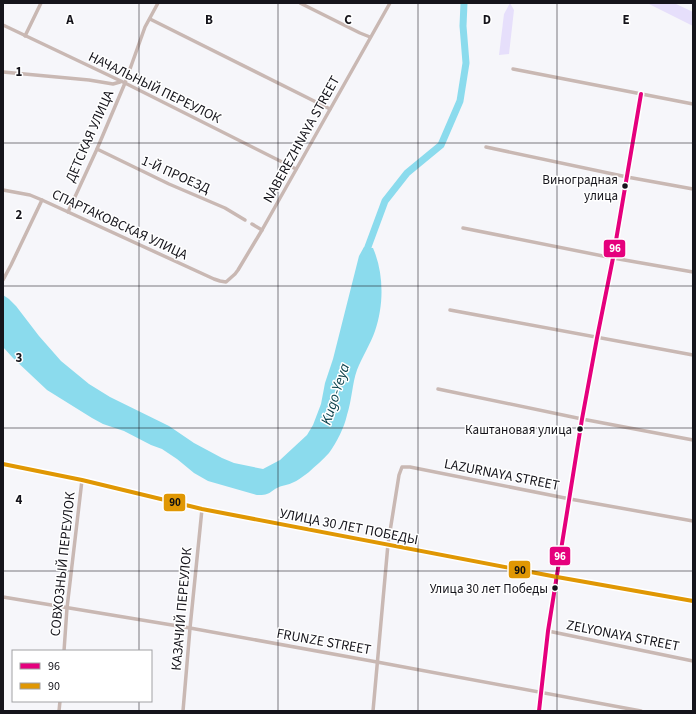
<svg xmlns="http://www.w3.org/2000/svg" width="696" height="714" viewBox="0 0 696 714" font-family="'Source Sans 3',sans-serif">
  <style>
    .green { fill: #e6dffb }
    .water { fill: #8bdbed }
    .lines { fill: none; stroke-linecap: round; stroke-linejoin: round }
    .river { stroke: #8bdbed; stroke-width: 7 }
    .street { stroke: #c9b8b3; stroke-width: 3.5 }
    .secondary { stroke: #c8b6b3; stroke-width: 4.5 }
    .bus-1-casing { stroke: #fff; stroke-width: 7 }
    .bus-2-casing { stroke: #fff; stroke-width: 7 }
    .bus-1 { stroke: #e5007d; stroke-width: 4 }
    .bus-2 { stroke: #e09703; stroke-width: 4 }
    .grid { fill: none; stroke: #15141b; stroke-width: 1; stroke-opacity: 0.55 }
    .bus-dot { fill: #15141b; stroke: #fff; stroke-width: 1.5 }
    .labels { text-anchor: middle; stroke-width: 3; stroke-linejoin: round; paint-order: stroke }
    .bus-label { font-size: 13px; fill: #15141b; stroke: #fff; text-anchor: end }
    .street-label { font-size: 14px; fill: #15141b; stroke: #fff }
    .water-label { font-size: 15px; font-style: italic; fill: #0d424c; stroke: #fff }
    .grid-label { font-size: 13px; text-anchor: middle; font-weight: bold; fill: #15141b; stroke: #fff; stroke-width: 3; stroke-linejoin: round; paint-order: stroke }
    .line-badge { stroke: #fff; stroke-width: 1.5 }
    .badge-label { font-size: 11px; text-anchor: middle; font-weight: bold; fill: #fff }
    .pale-badge-label { font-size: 11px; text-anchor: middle; font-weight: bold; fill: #111 }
  </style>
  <rect width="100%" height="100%" fill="#f6f6fa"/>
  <g class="green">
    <path d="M510,3L514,10L509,54L499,55L504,14Z"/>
    <path d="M647,3H674L693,12V26Z"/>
  </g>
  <path class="water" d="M364,247L373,248C384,273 384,305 375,331C370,345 362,357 357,370C352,384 352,400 347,415C344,428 337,442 329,453C323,460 315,466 309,472C300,479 293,484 282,486C271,489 272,496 257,495L208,481L194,473L177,459L162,449L151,445L124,431L103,424L92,418L47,390L13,358L3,347V295L9,299L16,306L39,336L61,361L89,384L110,397L169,426L194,443L222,458L234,463L263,469L280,460L307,435L313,425L321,404L325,383L333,359L359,256Z"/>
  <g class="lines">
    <path class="river" d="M365,255L385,201L407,173L441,145L460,101L466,63L463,26L464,3"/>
    <g class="street">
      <path d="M300,3L360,33L370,37"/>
      <path d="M150,19L330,109"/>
      <path d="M3,25L125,83L296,169"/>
      <path d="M25,36L41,3"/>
      <path d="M513,69L693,104"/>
      <path d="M3,72L89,80L113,84L120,82"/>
      <path d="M486,147L627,177L693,189"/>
      <path d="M97,149L169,184L225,208L245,220"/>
      <path d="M3,190L30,195L42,200L214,279L220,281L226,282L235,274L238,270L262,230L390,3"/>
      <path d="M68,212L97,149L125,83L145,27L158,3"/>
      <path d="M252,224L262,230"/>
      <path d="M463,228L613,258L693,272"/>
      <path d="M615,248L641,94"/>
      <path d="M3,280L11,265L42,200"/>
      <path d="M450,310L693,355"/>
      <path d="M438,389L582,419L693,440"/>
      <path d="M3,464L82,480L202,509L557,577L693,601"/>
      <path d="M3,597L190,628L377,662L641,711"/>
      <path d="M548,631L693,661"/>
      <path d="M64,651L67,608L82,480"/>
      <path d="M59,711L60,701"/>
      <path d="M183,711L190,628L202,509"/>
      <path d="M373,711L388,544L399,475L402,467H410L570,499L693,521"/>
    </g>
    <path class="secondary" d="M539,711L548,631L582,419L597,338L615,248"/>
    <defs>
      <path id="bus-1" d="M539,711L548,631L582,419L597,338L613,258L641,94"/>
      <path id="bus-2" d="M3,464L82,480L202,509L557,577L693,601"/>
    </defs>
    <use href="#bus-1" class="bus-1-casing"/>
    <use href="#bus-2" class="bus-2-casing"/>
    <use href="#bus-1" class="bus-1"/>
    <use href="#bus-2" class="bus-2"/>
  </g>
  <path class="grid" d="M139,3V651M278,3V711M418,3V711M557,3V711M3,143H693M3,286H693M3,428H693M3,571H693M139,701V711"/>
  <g class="bus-dot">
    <circle cx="625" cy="186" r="3.5"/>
    <circle cx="580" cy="429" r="3.5"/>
    <circle cx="555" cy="588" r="3.5"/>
  </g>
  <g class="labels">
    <g class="bus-label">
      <text x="618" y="184">Виноградная<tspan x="618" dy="16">улица</tspan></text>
      <text x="572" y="434">Каштановая улица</text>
      <text x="548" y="593">Улица 30 лет Победы</text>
    </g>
    <g class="street-label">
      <text transform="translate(155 87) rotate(26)" y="5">НАЧАЛЬНЫЙ ПЕРЕУЛОК</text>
      <text transform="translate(89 136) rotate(-66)" y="5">ДЕТСКАЯ УЛИЦА</text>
      <text transform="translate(301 139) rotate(-61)" y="5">NABEREZHNAYA STREET</text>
      <text transform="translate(176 174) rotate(24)" y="5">1-Й ПРОЕЗД</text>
      <text transform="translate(120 224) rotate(25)" y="5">СПАРТАКОВСКАЯ УЛИЦА</text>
      <text transform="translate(502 474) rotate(11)" y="5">LAZURNAYA STREET</text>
      <text transform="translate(349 526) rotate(11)" y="5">УЛИЦА 30 ЛЕТ ПОБЕДЫ</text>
      <text transform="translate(62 564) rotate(-84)" y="5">СОВХОЗНЫЙ ПЕРЕУЛОК</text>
      <text transform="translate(181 609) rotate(-85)" y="5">КАЗАЧИЙ ПЕРЕУЛОК</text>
      <text transform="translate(623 635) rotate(11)" y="5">ZELYONAYA STREET</text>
      <text transform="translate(324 641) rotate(10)" y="5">FRUNZE STREET</text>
    </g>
    <g class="water-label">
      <text transform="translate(335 394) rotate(-72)" y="5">Kugo-Yeya</text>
    </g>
  </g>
  <g class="grid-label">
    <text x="70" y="24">A</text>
    <text x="209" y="24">B</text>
    <text x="348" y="24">C</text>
    <text x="487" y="24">D</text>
    <text x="626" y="24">E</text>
    <text x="19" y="76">1</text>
    <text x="19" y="219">2</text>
    <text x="19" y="362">3</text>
    <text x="19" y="504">4</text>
  </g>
  <g class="line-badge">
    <rect x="603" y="239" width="23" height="19" rx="4" fill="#e5007d"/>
    <rect x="163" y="493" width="23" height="19" rx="4" fill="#e09703"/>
    <rect x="549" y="546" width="22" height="20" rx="4" fill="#e5007d"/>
    <rect x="508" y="560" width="23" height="19" rx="4" fill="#e09703"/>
  </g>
  <g class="badge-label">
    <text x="615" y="252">96</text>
    <text x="560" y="560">96</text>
  </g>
  <g class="pale-badge-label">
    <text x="175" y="506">90</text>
    <text x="520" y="574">90</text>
  </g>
  <rect width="696" height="714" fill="none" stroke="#15141b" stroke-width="8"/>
  <rect x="12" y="650" width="140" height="52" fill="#ffffff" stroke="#a1a1a4"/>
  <rect x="20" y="663" width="20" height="6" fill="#e5007d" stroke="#a1a1a4"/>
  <text x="48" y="670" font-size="12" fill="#15141b">96</text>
  <rect x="20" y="683" width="20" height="6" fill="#e09703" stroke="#a1a1a4"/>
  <text x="48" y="690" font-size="12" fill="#15141b">90</text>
</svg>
